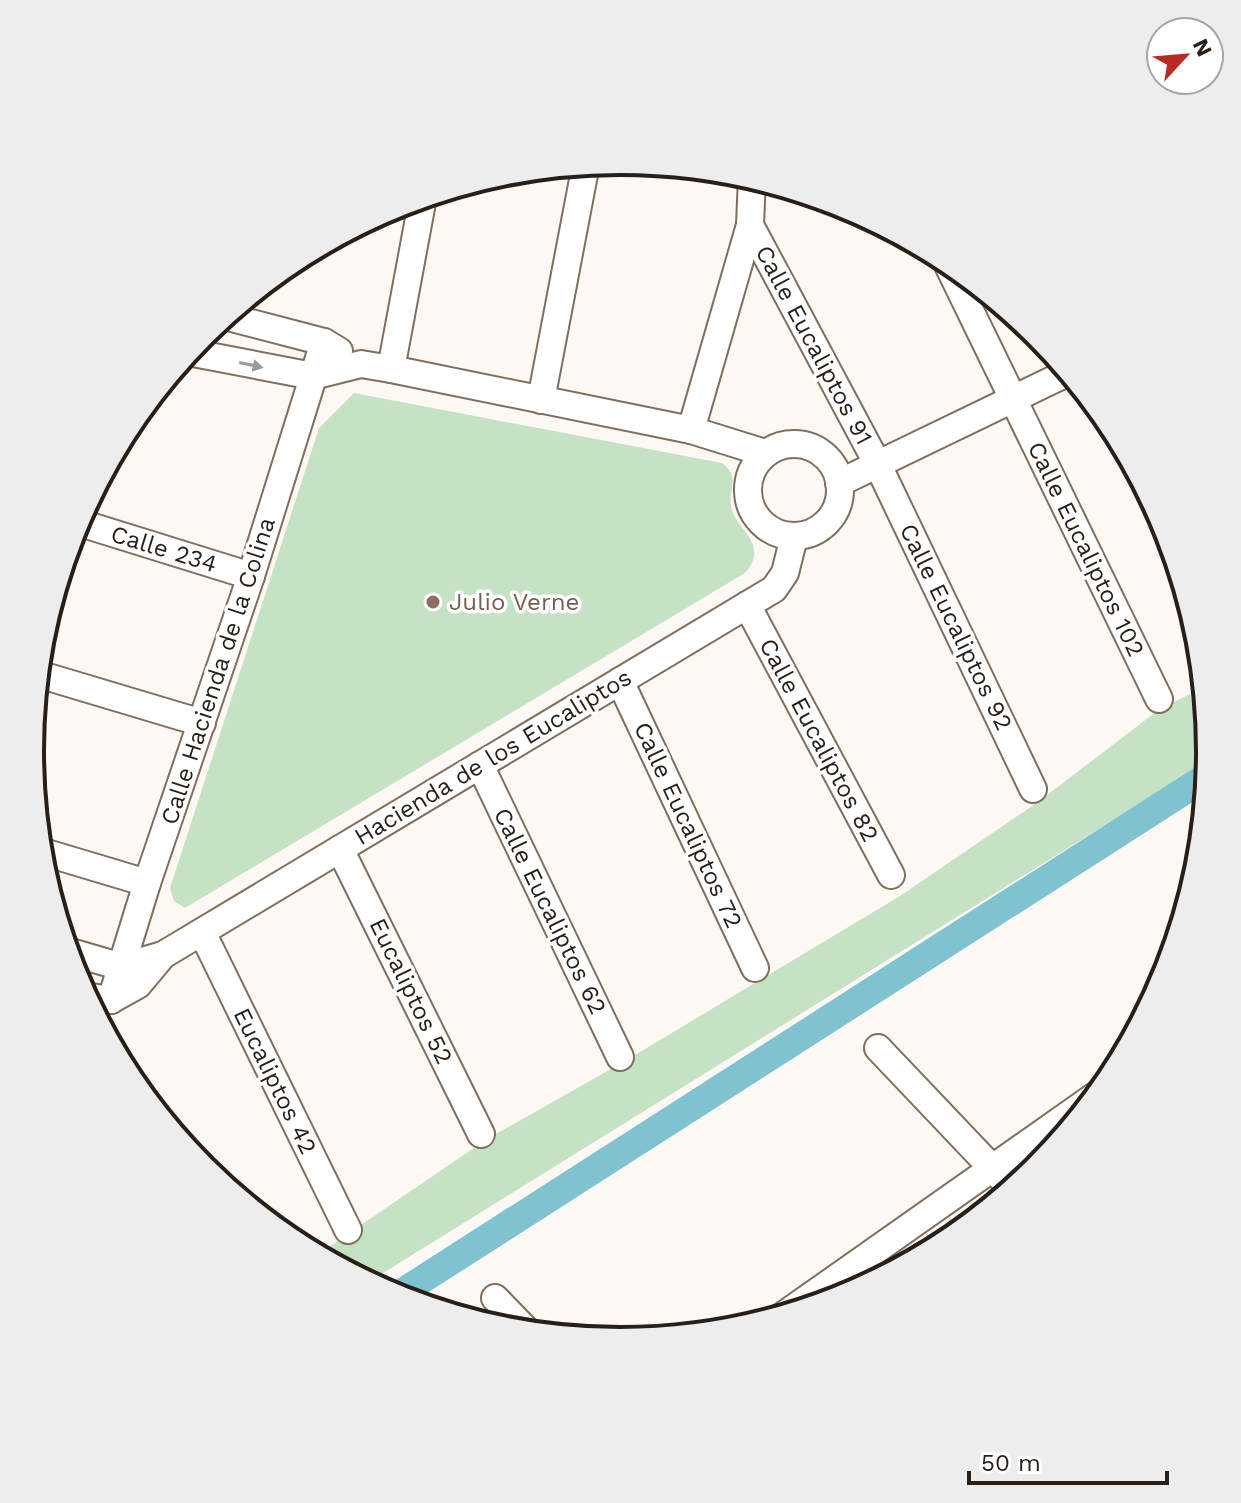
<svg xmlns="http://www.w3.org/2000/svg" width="1241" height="1503" viewBox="0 0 1241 1503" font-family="'Work Sans',sans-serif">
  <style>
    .green { fill: #c6e2c5 }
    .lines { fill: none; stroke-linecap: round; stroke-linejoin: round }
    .canal { stroke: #7fc2d0; stroke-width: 28 }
    .street-casing { stroke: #816e5c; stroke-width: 30 }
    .street { stroke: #fff; stroke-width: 26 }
    .oneway { fill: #9e9a97 }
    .education-dot { fill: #8d6e63; stroke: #fff; stroke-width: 3 }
    .labels { text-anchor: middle; stroke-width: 7; stroke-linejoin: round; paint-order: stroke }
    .street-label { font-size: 24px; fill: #271f18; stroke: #fff }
    .education-label { font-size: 24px; fill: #785e54; stroke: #fff; text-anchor: start }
    .rim { fill: none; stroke: #271f18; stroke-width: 4 }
  </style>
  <rect width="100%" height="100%" fill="#fdf8f4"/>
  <g class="green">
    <path d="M354,393L722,463C742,477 726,492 732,510C736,524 753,536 754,550C755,559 751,567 745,573L185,908L174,901L170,888L319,428Z"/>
    <path d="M1205,687L1210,760L367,1283L317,1255L487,1139L625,1061L900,896L1038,802L1161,708Z"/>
  </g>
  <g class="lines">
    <path class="canal" d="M395,1297L1209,775"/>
    <defs>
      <g id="street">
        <path d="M750,225L878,465L1033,789"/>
        <path d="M945,259L1159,699"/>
        <path d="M224,316L324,342L339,351"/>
        <path d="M188,352L313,376L361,364L391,369L691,430L765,453"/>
        <path d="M391,369L423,197"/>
        <path d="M541,400L586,164"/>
        <path d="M691,430L750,225L752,177"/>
        <circle cx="794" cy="490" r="46"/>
        <path d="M839,483L1069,372"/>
        <path d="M77,522L251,576"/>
        <path d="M747,605L891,875"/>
        <path d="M38,674L202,723"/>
        <path d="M620,681L755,968"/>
        <path d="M480,765L620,1057"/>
        <path d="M340,849L481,1134"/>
        <path d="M40,851L147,883"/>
        <path d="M202,932L348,1230"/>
        <path d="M67,951L122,967L163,955L774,589L785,573L794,537"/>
        <path d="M85,996L111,1000"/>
        <path d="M111,1000L147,883L251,576L324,342"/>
        <path d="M111,1000L138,985L163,955"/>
        <path d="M878,1048L1013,1190"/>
        <path d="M495,1298L529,1333"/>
        <path d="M781,1317L1102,1091"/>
      </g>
    </defs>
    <use href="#street" class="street-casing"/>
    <use href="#street" class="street"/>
  </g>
  <defs><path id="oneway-solid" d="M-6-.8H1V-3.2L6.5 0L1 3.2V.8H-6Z" transform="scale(2)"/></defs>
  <use class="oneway" href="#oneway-solid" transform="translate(251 365) rotate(12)"/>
  <circle class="education-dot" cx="433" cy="602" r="8"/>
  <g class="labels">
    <g class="street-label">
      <text transform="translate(814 345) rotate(62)" y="8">Calle Eucaliptos 91</text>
      <text transform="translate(164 549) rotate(17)" y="8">Calle 234</text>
      <text transform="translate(1086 549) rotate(64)" y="8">Calle Eucaliptos 102</text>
      <text transform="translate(956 627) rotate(64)" y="8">Calle Eucaliptos 92</text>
      <text transform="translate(218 671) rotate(-72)" y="8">Calle Hacienda de la Colina</text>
      <text transform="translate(819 740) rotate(62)" y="8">Calle Eucaliptos 82</text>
      <text transform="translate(493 757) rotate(-31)" y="8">Hacienda de los Eucaliptos</text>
      <text transform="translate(688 825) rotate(65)" y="8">Calle Eucaliptos 72</text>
      <text transform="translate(550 911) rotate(64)" y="8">Calle Eucaliptos 62</text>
      <text transform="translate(411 991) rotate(64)" y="8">Eucaliptos 52</text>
      <text transform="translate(275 1081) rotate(64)" y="8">Eucaliptos 42</text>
    </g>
    <g class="education-label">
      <text x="449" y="610">Julio Verne</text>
    </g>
  </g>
  <path d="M0 0H1241V1503H0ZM44 751a576 576 0 1 1 1152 0a576 576 0 1 1-1152 0Z" fill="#eeeded" fill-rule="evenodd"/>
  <path class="rim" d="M44 751a576 576 0 1 1 1152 0a576 576 0 1 1-1152 0Z"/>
  <g transform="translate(1185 56) rotate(64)"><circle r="38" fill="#ffffff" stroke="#a9a5a3" stroke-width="2"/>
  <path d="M0-6L14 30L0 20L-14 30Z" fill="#b82b20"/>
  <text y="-12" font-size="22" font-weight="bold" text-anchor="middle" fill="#271f18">N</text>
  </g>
  <path d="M969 1471v12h198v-12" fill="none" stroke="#271f18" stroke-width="4"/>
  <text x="981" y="1471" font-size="24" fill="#271f18" stroke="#ffffff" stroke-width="6" paint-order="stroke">50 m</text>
</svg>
